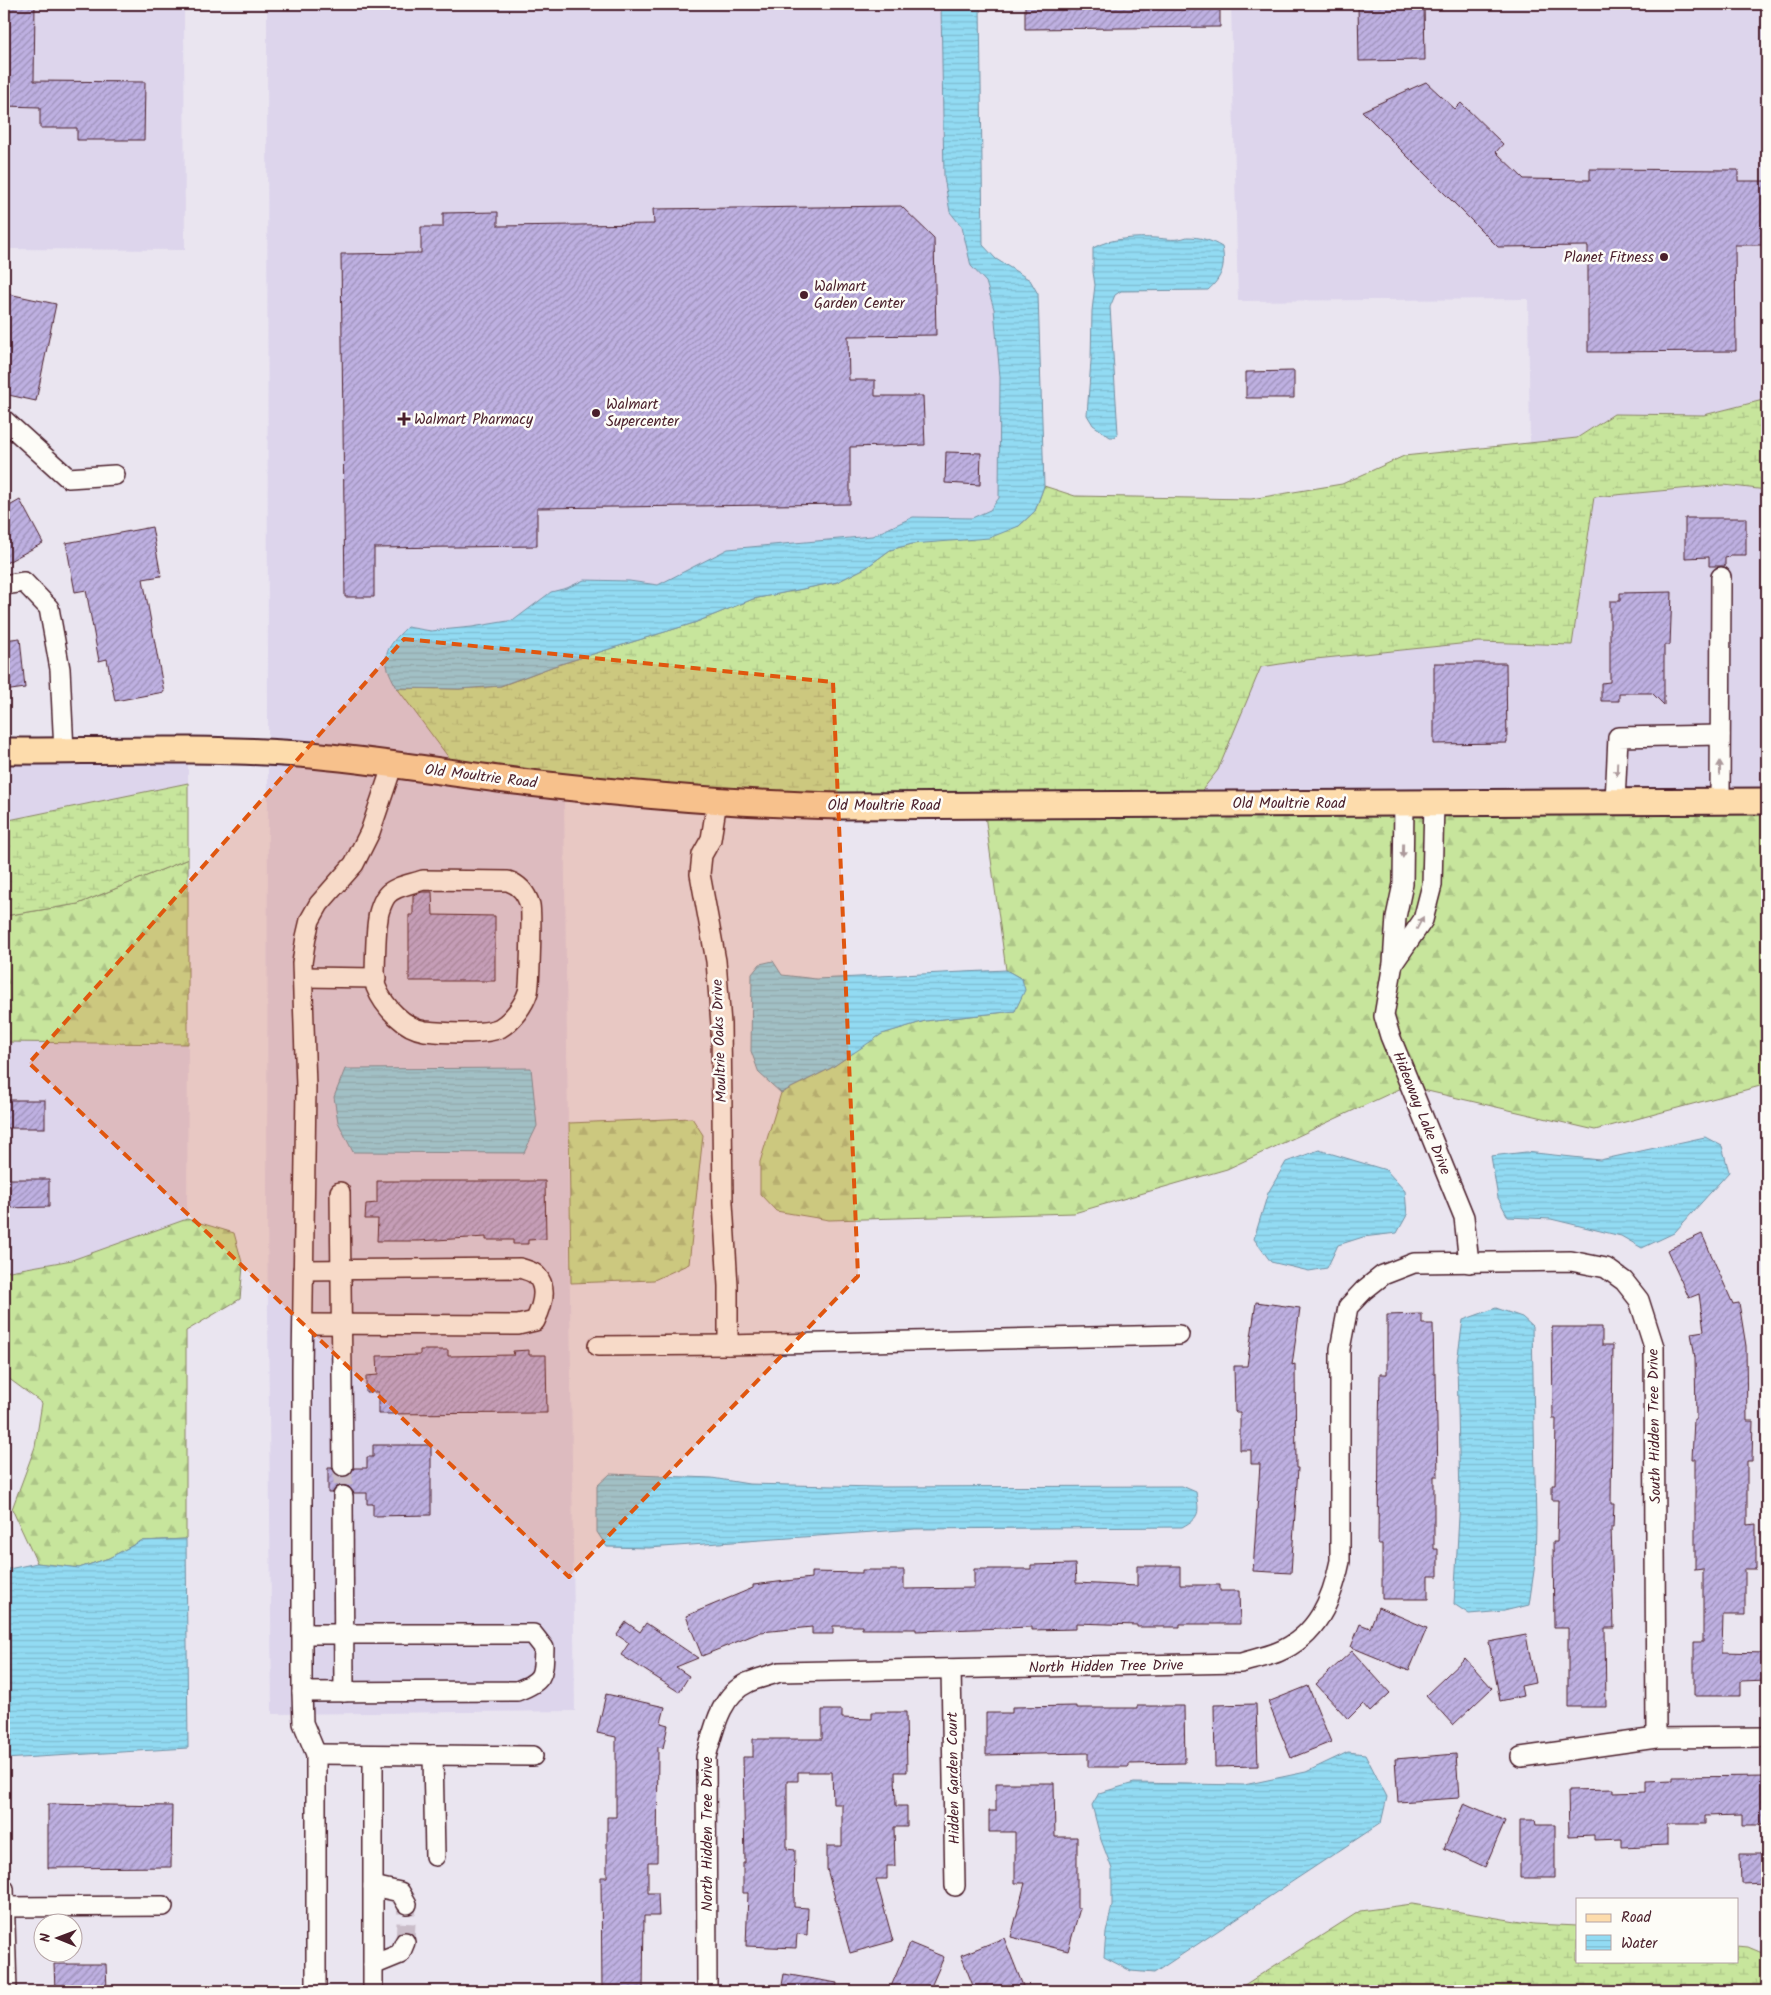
<svg xmlns="http://www.w3.org/2000/svg" width="1771" height="1995" viewBox="0 0 1771 1995" font-family="Kalam,sans-serif">
  <style>
    .built { fill: #ddd5ec }
    .forest { fill: url(#forest-firs); stroke: #888264 }
    .wetland { fill: url(#wetland-marsh); stroke: #888264 }
    .water { fill: url(#water-rules); stroke: #7590a3 }
    .building { fill: url(#building-hatch); stroke: #4a1f2b }
    .lines { fill: none; stroke-linecap: round; stroke-linejoin: round }
    .minor-tunnel { stroke: #cabdc9; stroke-width: 19; stroke-dasharray: 19 9; stroke-linecap: butt }
    .minor-casing { stroke: #4a1f2b; stroke-width: 22 }
    .major-casing { stroke: #4a1f2b; stroke-width: 29 }
    .minor { stroke: #fdfcf7; stroke-width: 19 }
    .major { stroke: #fddcac; stroke-width: 25 }
    .oneway { fill: #ac999b }
    .marked { fill: #e0560e; fill-opacity: 0.2; stroke: #e0560e; stroke-width: 4; stroke-dasharray: 10 6; stroke-linejoin: round }
    .poi-dot { fill: #4a1f2b; stroke: #fdfcf7; stroke-width: 2 }
    .labels { text-anchor: middle; stroke-width: 5; stroke-linejoin: round; paint-order: stroke }
    .poi-label { font-size: 15px; fill: #4a1f2b; stroke: #fdfcf7; text-anchor: start }
    .street-label { font-size: 15px; fill: #4a1f2b; stroke: #fdfcf7 }
  </style>
  <defs>
    <pattern id="forest-firs" width="22" height="20" patternUnits="userSpaceOnUse" patternTransform="scale(1.25)"><rect width="22" height="20" fill="#c7e59c"/><path d="M5 1l3.5 6h-7zM16 11l3.5 6h-7z" fill="#acc487"/></pattern>
    <pattern id="wetland-marsh" width="20" height="14" patternUnits="userSpaceOnUse" patternTransform="scale(1.25)"><rect width="20" height="14" fill="#c7e59c"/><path d="M1 5h8M5 5V1M11 12h8M15 12V8" fill="none" stroke="#acc487"/></pattern>
    <pattern id="water-rules" width="6" height="5" patternUnits="userSpaceOnUse" patternTransform="scale(1.25)"><rect width="6" height="5" fill="#92dbf3"/><path d="M0 2.5h6" fill="none" stroke="#7fbcd0"/></pattern>
    <pattern id="building-hatch" width="6" height="6" patternUnits="userSpaceOnUse" patternTransform="scale(1.25)"><rect width="6" height="6" fill="#beb0e1"/><path d="M-1 1l2-2M0 6l6-6M5 7l2-2" fill="none" stroke="#9c8fb7"/></pattern>
  </defs>
  <rect width="100%" height="100%" fill="#eae5f0"/>
  <filter id="ink" filterUnits="userSpaceOnUse"><feTurbulence type="fractalNoise" baseFrequency=".02" numOctaves="2"/><feDisplacementMap in="SourceGraphic" scale="10" xChannelSelector="R" yChannelSelector="G"/><feConvolveMatrix kernelMatrix="1 2 1 2 8 2 1 2 1" color-interpolation-filters="sRGB"/></filter>
  <g filter="url(#ink)">
    <g class="built">
      <path d="M4,4H184L185,250L4,249Z"/>
      <path d="M267,4H941L944,177L950,212L962,227L971,265L986,282L994,309L1000,377L999,498L990,510L973,518L913,517L872,536L728,549L658,585L629,581L584,580L567,588L551,592L514,620L472,627L431,631L407,627L390,643L386,655L390,676L452,762L268,743Z"/>
      <path d="M1231,4H1767V399L1704,415L1614,414L1577,438L1530,443L1528,299L1238,301Z"/>
      <path d="M1724,485L1767,490V791L1199,794L1218,770L1260,667L1306,660L1479,642L1572,645L1594,497Z"/>
      <path d="M4,760L188,761V783L4,821Z"/>
      <path d="M268,763L298,764L564,796L575,1711L272,1714L267,1212Z"/>
      <path d="M4,1042L188,1044L187,1219L72,1260L4,1272Z"/>
    </g>
    <g class="forest">
      <path d="M1767,811V1017L1764,1018V1085L1595,1130L1406,1086L1227,1169L1074,1213L829,1220L776,1211L760,1194V1162L781,1093L831,1068L881,1034L925,1021L1015,1011L1022,979L1006,970L985,815Z"/>
      <path d="M188,859V1044L4,1042V916L78,904Z"/>
      <path d="M692,1118L703,1135L689,1264L654,1280L571,1283L569,1123Z"/>
      <path d="M187,1219L234,1233L243,1266L240,1299L186,1331V1539L141,1541L109,1558L79,1568L37,1563L12,1509L35,1447L42,1403L8,1378H4V1272L72,1260Z"/>
    </g>
    <g class="wetland">
      <path d="M1767,399V490L1724,485L1594,497L1572,645L1479,642L1306,660L1261,667L1218,770L1199,794L841,796L676,789L452,762L397,688L459,689L501,686L554,666L694,623L753,599L837,582L867,567L890,550L912,544L939,541L1019,526L1035,511L1044,486L1075,496L1251,499L1342,484L1404,456L1577,438L1614,414L1704,415Z"/>
      <path d="M188,783V859L78,904L4,916V821Z"/>
      <path d="M1412,1904L1534,1924L1577,1926V1961H1737V1946L1748,1947L1767,1955V1991H1235L1360,1911Z"/>
    </g>
    <g class="water">
      <path d="M941,4H980L983,245L996,259L1030,280L1038,294L1044,486L1035,511L1019,526L989,538L912,544L890,550L867,567L837,582L753,599L694,623L554,666L500,686L459,689L397,688C380,658 383,650 407,627L431,631L472,627L514,620L551,592L567,588L584,580L629,581L658,585L728,549L872,536L913,517L972,518L990,510L999,498L1000,377L994,309L986,282L971,266L962,227L950,212L944,177Z"/>
      <path d="M1187,237C1201,237 1210,240 1222,247C1226,265 1222,278 1208,290L1121,291L1115,295L1110,307L1118,433L1115,437H1110L1093,425L1087,415L1091,361L1092,311L1095,285L1093,272V248C1110,238 1137,237 1156,238C1167,239 1176,241 1187,237Z"/>
      <path d="M773,961L782,975L816,979L1006,970L1022,979L1025,990L1015,1011L925,1021L882,1034L831,1068L781,1093L759,1073L751,1051L752,974L760,964Z"/>
      <path d="M531,1068L537,1126L524,1153L353,1152L338,1122L334,1097L345,1069Z"/>
      <path d="M1705,1137L1722,1146L1729,1172L1674,1233L1642,1248L1621,1236L1551,1219L1508,1217L1498,1198L1491,1156L1526,1152L1600,1160Z"/>
      <path d="M1319,1150L1386,1170L1405,1191L1407,1215L1397,1233L1363,1237L1338,1245L1327,1268L1309,1271L1271,1262L1254,1239L1268,1193L1286,1162Z"/>
      <path d="M1496,1308L1522,1317L1532,1326L1536,1524L1535,1564L1529,1605L1504,1611L1469,1614L1454,1604L1460,1499L1457,1362L1463,1320Z"/>
      <path d="M610,1474L712,1478L749,1484L876,1487L1182,1486L1196,1492C1199,1512 1201,1517 1182,1527L915,1529L649,1548L607,1547L597,1532V1486Z"/>
      <path d="M186,1539L188,1748L4,1759V1570L37,1563L79,1568L109,1558L141,1541Z"/>
      <path d="M1348,1752L1365,1754L1387,1797L1381,1823L1154,1973L1131,1971L1104,1957L1106,1933L1112,1905V1869L1101,1840L1092,1805L1099,1793L1134,1783L1244,1785L1306,1772Z"/>
    </g>
    <g class="building">
      <path d="M4,4H35L34,81L145,82L144,140H77V128H40V107L4,106Z"/>
      <path d="M1025,4H1220V27L1025,29Z"/>
      <path d="M1358,4H1424L1425,60L1359,61Z"/>
      <path d="M1426,82L1455,109L1461,103L1503,144L1496,152L1524,179L1590,180V169L1738,170V181H1767V245H1735L1736,351L1588,352V246L1498,247L1362,111Z"/>
      <path d="M901,206L934,238L936,335L848,336L849,380H875V396H923L925,445L850,447V504L537,508V546L374,548V597H345L341,254L421,253V227H443V213L498,212V226L654,224L653,209Z"/>
      <path d="M4,293L56,304L36,401L4,394Z"/>
      <path d="M1294,371V398H1246V372Z"/>
      <path d="M946,452L981,453L980,485L945,483Z"/>
      <path d="M20,500L43,543L4,564V509Z"/>
      <path d="M1685,518H1746V555H1730V557L1725,558V566H1709V557L1685,558Z"/>
      <path d="M152,527L161,576L143,579L164,692L115,701L107,659L99,661L86,590L75,592L66,543Z"/>
      <path d="M1672,592L1670,645H1664V705L1652,693H1619V701H1601V683L1610,682V601H1620V593Z"/>
      <path d="M20,638L25,688L4,691V640Z"/>
      <path d="M1434,663H1506L1507,743L1434,744Z"/>
      <path d="M422,892H432L433,915L495,916V981H409V915H413V895Z"/>
      <rect x="4" y="1100" width="41" height="28"/>
      <path d="M4,1179H49V1207L4,1208Z"/>
      <path d="M377,1181H545L546,1239L528,1240V1244H513V1240H486V1237L419,1241H377L378,1219H365L366,1204L377,1203Z"/>
      <path d="M1702,1234L1733,1304L1739,1303L1746,1346L1747,1421H1753L1752,1461H1747V1525L1756,1524V1569H1745V1615H1723L1722,1652L1767,1653V1680L1741,1681V1696H1694V1642H1703V1569L1695,1570V1459H1692L1694,1419H1696L1695,1358L1691,1333L1704,1331L1699,1294L1689,1298L1667,1250Z"/>
      <path d="M1256,1302L1300,1308L1292,1365L1295,1364L1296,1468H1298L1291,1573L1253,1571L1260,1464H1251V1450H1240V1412H1235L1234,1366H1247Z"/>
      <path d="M1422,1314V1324H1433L1434,1374H1436L1438,1476H1434V1549H1438V1576H1428V1599H1382V1544H1378L1379,1429L1380,1374H1387V1315Z"/>
      <path d="M1552,1327H1602V1345H1613L1611,1504H1614L1613,1527H1611L1614,1628H1605L1606,1707H1568V1628H1554L1553,1542H1557L1558,1500H1552V1485H1555L1556,1419H1553Z"/>
      <path d="M420,1350H448V1356L514,1355L513,1351L529,1350V1355H546L547,1413L378,1414V1392H366V1376L378,1375L377,1356L420,1355Z"/>
      <path d="M373,1445H431V1515L373,1516V1504H367V1493H354L349,1487L342,1485L337,1487L332,1493H328V1468H332L337,1476L343,1477L349,1475L354,1468H367V1457H373Z"/>
      <path d="M1075,1564L1076,1583L1137,1586V1566H1180V1585H1220V1591H1239L1240,1624H1180V1627H1137V1625L1076,1623V1629L1032,1630V1627L916,1631V1629H862V1626H833V1634H812V1627L761,1632L702,1656L686,1616L753,1588V1585L811,1578V1572L862,1573V1570H904V1589L974,1588V1569H1031V1565Z"/>
      <path d="M1378,1607L1427,1628L1409,1671L1351,1647L1360,1624L1370,1628Z"/>
      <path d="M626,1622L640,1632L646,1623L698,1658L676,1667L689,1676L679,1692L621,1655L629,1643L617,1635Z"/>
      <path d="M1526,1635L1535,1683L1521,1686L1523,1696L1500,1701L1489,1642Z"/>
      <path d="M1352,1651L1390,1693L1370,1712L1363,1704L1348,1719L1316,1684Z"/>
      <path d="M1465,1658L1492,1688L1453,1725L1426,1695Z"/>
      <path d="M1308,1686L1331,1742L1291,1758L1268,1702Z"/>
      <path d="M606,1694L665,1707L661,1723L668,1725L663,1748L658,1747L657,1862H648V1893H658L659,1916H644L643,1991H602L601,1877H607V1817H616V1737L597,1733Z"/>
      <path d="M1256,1704L1258,1766L1215,1767L1214,1705Z"/>
      <path d="M1077,1706V1708H1137V1706H1184L1185,1763L1129,1764V1767H1088V1753L986,1755V1713H1012V1707Z"/>
      <path d="M822,1710H842V1718L872,1719V1712H906L907,1772H895L896,1806H907V1827H894L895,1866H887V1879H876L893,1941L850,1953L827,1869V1846H842V1804H833L832,1772H798V1781H787V1849L795,1850L794,1907L808,1908L807,1935L797,1934L796,1948L746,1946L748,1893H743V1863H745L743,1757H753V1739H822Z"/>
      <path d="M1456,1754L1459,1798L1398,1802L1395,1759Z"/>
      <path d="M1767,1776V1825H1742V1815L1705,1816V1824H1667V1845L1622,1847V1839L1594,1840V1835L1569,1836L1568,1790L1614,1789V1793L1646,1792V1781L1673,1780V1777Z"/>
      <path d="M996,1783H1054L1055,1837H1077V1908H1080L1068,1951L1011,1937L1025,1883H1015V1832H989V1811H996Z"/>
      <path d="M1464,1803L1505,1821L1485,1867L1444,1848Z"/>
      <path d="M48,1804L172,1806L171,1867L48,1868Z"/>
      <path d="M1520,1820H1535L1536,1825H1555V1878H1520Z"/>
      <path d="M1740,1854H1767V1883L1741,1884Z"/>
      <path d="M1004,1938L1025,1991H975L961,1955Z"/>
      <path d="M910,1943L944,1957L929,1991H889Z"/>
      <path d="M54,1964H106L107,1991H55Z"/>
      <path d="M784,1974L837,1983L836,1991H781Z"/>
    </g>
    <g class="lines">
      <g class="minor-tunnel">
        <path d="M343,1466V1496"/>
        <path d="M405,1942L407,1904"/>
      </g>
      <defs>
        <g id="minor">
          <path d="M4,420L68,478L115,475"/>
          <path d="M4,585L24,582L49,608L60,669L64,751"/>
          <path d="M717,801L711,839L702,855L700,874L716,961L721,1024L723,1203L728,1286V1345L1179,1335"/>
          <path d="M1720,801L1721,577"/>
          <path d="M1615,802L1618,737L1720,735"/>
          <path d="M1404,803L1403,884L1396,917L1393,963L1384,1016L1390,1036L1464,1217L1469,1263"/>
          <path d="M423,880L508,881C520,885 526,893 530,905C532,911 530,986 528,992C524,1005 512,1021 500,1028C486,1035 442,1033 425,1031C404,1028 384,1007 376,987C374,981 376,928 378,919C378,913 383,899 388,894C396,886 412,884 423,880Z"/>
          <path d="M1394,962L1423,920L1432,885L1434,803"/>
          <path d="M303,977L376,978"/>
          <path d="M340,1192L343,1466"/>
          <path d="M303,1324L518,1325L535,1321C542,1307 549,1288 536,1275C532,1271 525,1270 520,1268L303,1270"/>
          <path d="M598,1346L728,1345"/>
          <path d="M343,1496L344,1692"/>
          <path d="M951,1669L955,1886"/>
          <path d="M302,1692L517,1691C545,1681 543,1674 544,1648L533,1634H302"/>
          <path d="M316,1754L533,1756"/>
          <path d="M433,1755L435,1856"/>
          <path d="M1521,1757L1656,1738L1767,1737"/>
          <path d="M373,1886L400,1892L407,1904"/>
          <path d="M4,1889L7,1991"/>
          <path d="M4,1907L163,1906"/>
          <path d="M373,1965L400,1954L405,1942"/>
          <path d="M707,1988L706,1757C714,1729 720,1695 749,1682C759,1678 769,1676 779,1672L1241,1663C1254,1659 1266,1657 1278,1652C1317,1636 1332,1600 1340,1561V1349L1348,1307L1364,1290L1383,1275L1414,1263L1571,1261L1606,1268L1624,1281L1639,1300L1654,1347L1656,1738"/>
          <path d="M316,1991V1754L303,1723L302,1692V1369L306,1087L302,963L306,937L310,920L319,904L354,864L370,832L393,764"/>
          <path d="M373,1991V1755"/>
        </g>
        <path id="major" d="M4,751C102,751 201,747 299,754C376,760 453,774 530,783C633,795 736,804 841,806L1767,801"/>
      </defs>
      <use href="#minor" class="minor-casing"/>
      <use href="#major" class="major-casing"/>
      <use href="#minor" class="minor"/>
      <use href="#major" class="major"/>
    </g>
    <defs><path id="oneway-solid" d="M-6-.8H1V-3.2L6.5 0L1 3.2V.8H-6Z" transform="scale(1.25)"/></defs>
    <g class="oneway">
      <use href="#oneway-solid" transform="translate(1720 768) rotate(-90)"/>
      <use href="#oneway-solid" transform="translate(1617 769) rotate(92)"/>
      <use href="#oneway-solid" transform="translate(1403 851) rotate(91)"/>
      <use href="#oneway-solid" transform="translate(1420 923) rotate(-62)"/>
    </g>
  </g>
  <path class="marked" d="M404,639L833,682L858,1276L569,1577L29,1063Z"/>
  <g class="poi-dot">
    <circle cx="1664" cy="257" r="5"/>
    <circle cx="804" cy="295" r="5"/>
    <circle cx="596" cy="413" r="5"/>
    <path d="M401.5 411.5h5v5h5v5h-5v5h-5v-5h-5v-5h5z"/>
  </g>
  <g class="labels">
    <g class="poi-label">
      <text x="1654" y="262" text-anchor="end">Planet Fitness</text>
      <text x="814" y="291">Walmart<tspan x="814" dy="17">Garden Center</tspan></text>
      <text x="606" y="409">Walmart<tspan x="606" dy="17">Supercenter</tspan></text>
      <text x="414" y="424">Walmart Pharmacy</text>
    </g>
    <g class="street-label">
      <text transform="translate(481 776) rotate(7)" y="5">Old Moultrie Road</text>
      <text x="1289" y="808">Old Moultrie Road</text>
      <text x="884" y="810">Old Moultrie Road</text>
      <text transform="translate(719 1041) rotate(-92)" y="5">Moultrie Oaks Drive</text>
      <text transform="translate(1422 1113) rotate(68)" y="5">Hideaway Lake Drive</text>
      <text transform="translate(1654 1426) rotate(-91)" y="5">South Hidden Tree Drive</text>
      <text transform="translate(1106 1666) rotate(-1)" y="5">North Hidden Tree Drive</text>
      <text transform="translate(953 1778) rotate(-91)" y="5">Hidden Garden Court</text>
      <text transform="translate(707 1834) rotate(-90)" y="5">North Hidden Tree Drive</text>
    </g>
  </g>
  <rect width="1771" height="1995" fill="none" stroke="#fdfcf7" stroke-width="20"/>
  <rect x="10" y="10" width="1751" height="1975" fill="none" stroke="#4a1f2b" stroke-width="2" filter="url(#ink)"/>
  <rect x="1576" y="1898" width="162" height="65" fill="#fdfcf7" stroke="#b5a4a5"/>
  <rect x="1586" y="1914" width="25" height="8" fill="#fddcac" stroke="#b5a4a5"/>
  <text x="1621" y="1922" font-size="15" fill="#4a1f2b">Road</text>
  <rect x="1586" y="1935" width="25" height="15" fill="url(#water-rules)" stroke="#b5a4a5"/>
  <text x="1621" y="1948" font-size="15" fill="#4a1f2b">Water</text>
  <g transform="translate(58 1938) rotate(271)"><circle r="24" fill="#fdfcf7" stroke="#b5a4a5"/>
  <path d="M0-4L9 19L0 12L-9 19Z" fill="#4a1f2b"/>
  <text y="-8" font-size="14" font-weight="bold" text-anchor="middle" fill="#4a1f2b">N</text>
  </g>
</svg>
